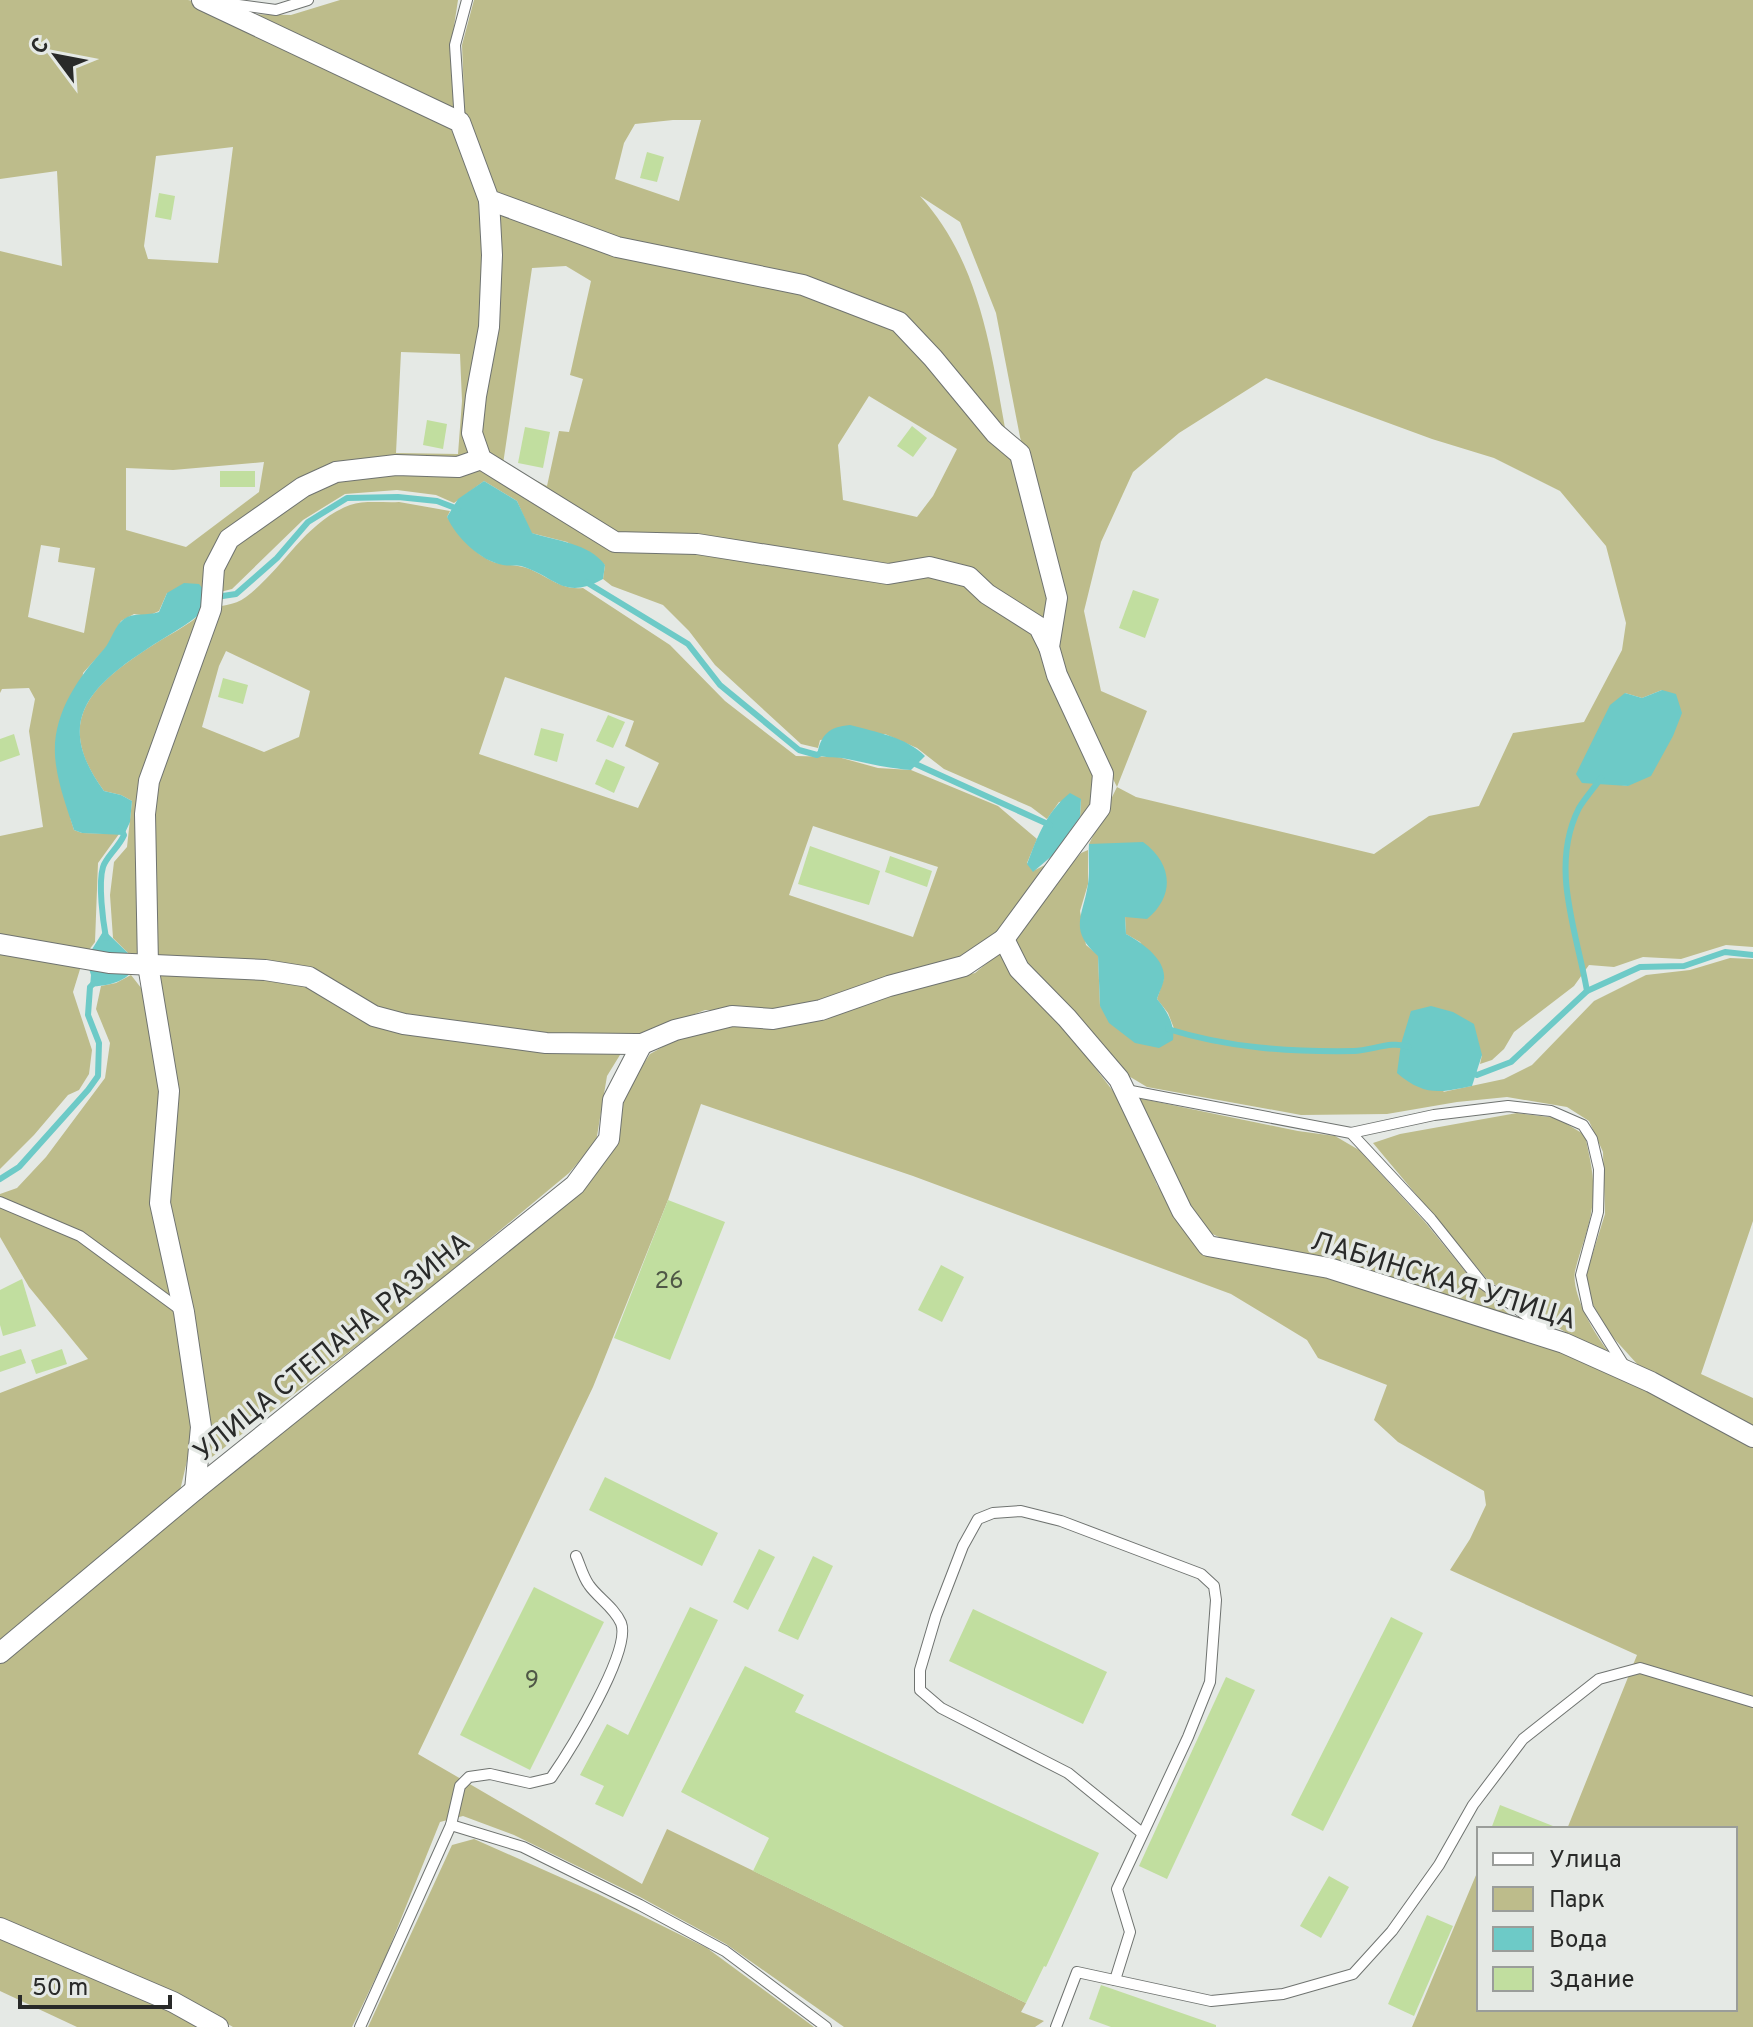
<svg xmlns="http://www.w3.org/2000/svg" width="1753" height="2027" viewBox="0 0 1753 2027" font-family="Overpass,sans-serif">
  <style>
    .green { fill: #bdbc8b; fill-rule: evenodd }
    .water { fill: #6dcac7 }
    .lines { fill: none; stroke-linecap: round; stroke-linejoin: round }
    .stream { stroke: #6dcac7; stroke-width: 6 }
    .building { fill: #c1de9f }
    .lane-casing { stroke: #6f7370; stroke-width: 12 }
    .street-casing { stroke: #6f7370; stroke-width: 22 }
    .lane { stroke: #fff; stroke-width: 10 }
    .street { stroke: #fff; stroke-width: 20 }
    .labels { text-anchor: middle; stroke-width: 7; stroke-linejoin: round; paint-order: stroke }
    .number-label { font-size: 24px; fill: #4f5746 }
    .street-label { font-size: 28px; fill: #292a29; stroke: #e5e9e5 }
  </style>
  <rect width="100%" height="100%" fill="#e5e9e5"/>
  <g class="green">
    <path d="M0,0H188L206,4L456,124L484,192L476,458L615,549L700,548L927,573L966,585L1035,631L1093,769L1090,806L1080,817L1081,799L1059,802L1047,819L1031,807L944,769L917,748L885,734L820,740L818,748L801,744L715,665L689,631L663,605L612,586L603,579L605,565L567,542L531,533L517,501L484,481L454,503L436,495L397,490L345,494L303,520L232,589L204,596L167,593L159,611L148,616L134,614L121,621L111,642L83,673L70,817L74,830L82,833L119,834L98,863L95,942L89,950L0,940V836L43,827L29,731L35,699L29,688L2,689L0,693V251L62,266L57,171L0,179ZM233,147L218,263L148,259L144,246L156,156ZM401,352L460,354L462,401L458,454L396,453ZM264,462L259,492L186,547L126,530V468L173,470ZM41,545L60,548L58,562L95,568L84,633L28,617Z"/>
    <path d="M340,0H458L451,46L455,115L243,14L291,15Z"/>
    <path d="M474,0H1753V947L1726,945L1681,959L1643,957L1614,967L1589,965L1574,986L1514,1032L1504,1049L1492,1060L1480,1064L1482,1055L1443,1092L1504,1079L1532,1065L1594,1001L1646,975L1690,970L1730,958L1753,959V1221L1701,1374L1753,1398V1430L1638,1365L1610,1334L1592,1303L1586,1275L1605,1214L1603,1152L1589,1121L1567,1107L1507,1097L1457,1102L1387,1114L1301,1115L1147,1087L1122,1072L1037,980L1015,948L1018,926L1081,853L1088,850V884L1080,911L1086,945L1098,955L1100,1006L1175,1031L1168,1013L1157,999L1164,978L1140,942L1126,934L1121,844H1089L1117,787L1069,689L1057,656L1062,591L1020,437L996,313L960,222L920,196C981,263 991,353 1007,438L907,324L623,244L497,199L465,121L462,45ZM673,120H701L679,201L615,179L624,143L635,124ZM1266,378L1432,439L1494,458L1560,491L1606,546L1626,623L1622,650L1584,722L1513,733L1479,806L1429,816L1374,854L1136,797L1117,787L1147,711L1101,691L1084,611L1101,542L1133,472L1179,433ZM1662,690L1628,786L1609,783L1625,693L1642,698Z"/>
    <path d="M494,206L802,290L891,324L1016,456L1053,598L1049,634L971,575L883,570L617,539L496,465L482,443L476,426ZM566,266L591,281L570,375L583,379L569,432L559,431L547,486L503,464L532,268ZM869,396L957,449L933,496L917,517L843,500L838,445Z"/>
    <path d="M399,502L450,511L447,517C459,532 470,550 487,559C497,565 506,564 518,566C541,569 557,591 583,588L670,645L725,701L796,756L838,757L878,768L911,770L998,806L1037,839L1027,863L1033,871L1045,865L994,936L957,962L779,1011L705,1010L649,1032L618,1036L548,1035L404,1017L369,1004L321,972L131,956L113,938L110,895L114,862L127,847L132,801L121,795L104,791C49,717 96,681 161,640C171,634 182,628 192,621C197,617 200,612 206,610C220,605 234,606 246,597C284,568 304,523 350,505C364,500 384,503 399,502ZM226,651L310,691L299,737L264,752L202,727L219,666ZM505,677L634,721L625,746L659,763L638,808L479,754ZM813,826L938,867L913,937L789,895Z"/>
    <path d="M0,949L81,966L73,992L92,1050L89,1074L79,1090L68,1095L34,1135L0,1169Z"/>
    <path d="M1004,949L1126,1108L1157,1185L1203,1251L1328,1273L1560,1352L1640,1384L1753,1445V2027H1412L1479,1868V2009H1735V1829H1567L1637,1655L1450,1570L1470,1539L1486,1505L1484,1491L1398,1442L1374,1420L1387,1385L1318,1358L1307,1340L1231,1294L913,1176L701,1104L668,1200L593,1387L418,1754L642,1884L667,1829L1026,2003L1021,2012L1044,2021L1035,2027H844L726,1944L640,1897L514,1835L463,1816L440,1822L386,1956L352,2027H233L159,1985L0,1923V1663L207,1490L580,1186L620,1100L650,1054L684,1035L975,973Z"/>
    <path d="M131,975L145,993L165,1098L155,1208L180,1326L194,1431L179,1495L0,1641V1393L88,1359L29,1287L0,1237V1194L17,1188L46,1157L105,1078L110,1043L96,1009L101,986L116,983Z"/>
    <path d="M155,975L307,982L372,1020L623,1050L607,1076L596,1142L569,1173L410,1305L208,1460V1411L168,1210Z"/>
    <path d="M1138,1098L1298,1131L1335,1136L1359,1150L1425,1222L1473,1281L1513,1318L1230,1242L1208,1232L1181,1195Z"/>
    <path d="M1517,1113L1557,1118L1585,1135C1589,1155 1595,1177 1593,1197C1592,1223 1581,1246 1575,1271C1571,1294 1594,1333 1608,1351L1575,1338L1531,1311L1486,1278L1373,1143L1400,1134Z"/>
    <path d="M474,1839L598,1894L707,1948L814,2027H368L452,1845Z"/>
    <path d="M0,1935L206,2027H77L0,1991Z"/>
  </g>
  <g class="water">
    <path d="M484,481L517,501L532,533C556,541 589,543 605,565L603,579C563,601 557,577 521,566C515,565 509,566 503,565C480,561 456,537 447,517L458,499Z"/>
    <path d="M184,583L199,584L204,590L203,611C187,626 166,636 147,649C86,689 55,724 104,791L121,795L132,801L130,822L124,835L82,833L74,830C67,808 59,787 56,765C49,720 75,681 104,649C111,641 115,625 124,619C134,612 147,616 159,612L167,593Z"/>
    <path d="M1662,690L1676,694L1682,713L1673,736L1651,776L1628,786L1582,783L1576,774L1610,705L1625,693L1642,698Z"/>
    <path d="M850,725C876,732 906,737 925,756L911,770C885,768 867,763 842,758C833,757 826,758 817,755C821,734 829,727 850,725Z"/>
    <path d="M1070,793L1081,799L1080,817L1053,855L1033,872L1027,864C1037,837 1047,811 1070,793Z"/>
    <path d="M1143,842C1172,863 1176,895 1147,919L1125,917L1126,934C1141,942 1166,959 1164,979C1163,985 1159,993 1157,999C1167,1011 1175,1024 1173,1040L1159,1048L1135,1043L1109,1023L1100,1006L1098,956C1068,929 1083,917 1088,884C1090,871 1088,857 1089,844Z"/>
    <path d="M104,930L131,956L136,965C127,983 109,985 90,987L91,975L86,959Z"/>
    <path d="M1431,1006L1453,1012L1474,1024L1482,1055L1472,1086C1439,1093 1424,1096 1397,1073L1401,1044L1411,1011Z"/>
  </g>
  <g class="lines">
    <g class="stream">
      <path d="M586,582L688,644L720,685L799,750L817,755L821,753"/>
      <path d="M216,597L236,594L277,558L308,522L347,498L398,497L437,501L458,509"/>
      <path d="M911,762L1050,825"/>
      <path d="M106,938C103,921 98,884 103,867C106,857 119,847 124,835L121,829"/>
      <path d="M1587,991C1577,932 1549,867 1579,808C1585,798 1594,788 1601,778"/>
      <path d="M1168,1029C1228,1048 1290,1052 1354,1051C1371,1051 1392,1040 1409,1047"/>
      <path d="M1471,1072L1477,1075L1511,1062L1587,991L1640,967L1684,966L1725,952L1753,955"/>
      <path d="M0,1179L19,1167L88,1090L98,1076L99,1043L88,1015L90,987L93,984"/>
    </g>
  </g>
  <g class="building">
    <path d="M647,152L664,157L657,182L640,178Z"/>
    <path d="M159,193L175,196L171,220L155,217Z"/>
    <path d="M427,420L447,424L443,449L423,445Z"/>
    <path d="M912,426L927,438L913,457L897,446Z"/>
    <path d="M525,427L550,432L543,468L518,463Z"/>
    <rect x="220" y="471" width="35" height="16"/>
    <path d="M1133,590L1159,599L1145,638L1119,628Z"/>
    <path d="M223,678L248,685L243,704L218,697Z"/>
    <path d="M608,715L625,722L613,748L596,741Z"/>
    <path d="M541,728L564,734L557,762L534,755Z"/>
    <path d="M14,734L20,755L0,762V739Z"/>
    <path d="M606,759L625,767L614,793L595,784Z"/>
    <path d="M810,846L880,871L869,905L798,884Z"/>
    <path d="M890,856L932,871L927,887L885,872Z"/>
    <path d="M668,1200L725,1222L670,1360L614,1338Z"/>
    <path d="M941,1265L964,1277L942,1322L918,1310Z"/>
    <path d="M22,1279L36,1326L3,1336L0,1325V1290Z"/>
    <path d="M21,1349L26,1363L0,1372V1356Z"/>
    <path d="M62,1349L67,1364L36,1374L31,1360Z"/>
    <path d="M605,1477L718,1533L702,1566L589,1510Z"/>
    <path d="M759,1549L775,1557L748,1610L733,1602Z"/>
    <path d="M813,1556L833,1566L798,1640L778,1631Z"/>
    <path d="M534,1587L604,1622L530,1770L460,1735Z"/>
    <path d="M690,1607L718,1620L623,1817L595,1804L604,1786L580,1775L607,1724L628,1735Z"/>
    <path d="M973,1609L1107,1672L1083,1724L949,1661Z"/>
    <path d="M1391,1617L1423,1633L1323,1831L1291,1815Z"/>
    <path d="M745,1666L804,1695L795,1712L1099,1853L1046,1967L1044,1966L1026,2003L753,1871L769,1838L681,1792Z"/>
    <path d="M1226,1677L1255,1690L1167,1879L1139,1866Z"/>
    <path d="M1500,1805L1558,1828V1829H1491Z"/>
    <path d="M1329,1876L1349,1887L1321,1938L1300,1926Z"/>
    <path d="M1427,1915L1453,1926L1414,2016L1388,2004Z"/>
    <path d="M1101,1985L1216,2025V2027H1111L1089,2019Z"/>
  </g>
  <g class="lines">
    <defs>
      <g id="lane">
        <path d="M224,3L276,10L308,0"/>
        <path d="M460,122L455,45L467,0"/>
        <path d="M1126,1090L1351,1133L1431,1219L1482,1283L1546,1330"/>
        <path d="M1351,1133L1434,1115L1508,1106L1551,1111L1583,1125L1592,1139L1599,1169L1598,1212L1581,1275L1588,1308L1625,1367"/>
        <path d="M0,1202L80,1236L182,1311"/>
        <path d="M451,1825L523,1847L640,1905L725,1951L826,2027"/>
        <path d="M1115,1980L1130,1932L1117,1889L1188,1737L1210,1682L1216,1600L1214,1586L1201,1574L1061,1521L1021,1511L993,1513L978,1519L963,1546L936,1616L920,1670V1690L941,1708L1068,1773L1142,1833"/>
        <path d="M360,2027L451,1825L460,1786L469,1777L490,1774L530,1783L551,1778C569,1752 632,1651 621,1623C614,1607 598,1598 589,1585C583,1577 580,1565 576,1556"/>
        <path d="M1056,2027L1077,1972L1211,2001L1283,1994L1353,1974L1392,1931L1439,1865L1473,1805L1523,1739L1599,1679L1640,1668L1753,1702"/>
      </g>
      <g id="street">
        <path d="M202,0L460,122L489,200L617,247L803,285L899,322L933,358L995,433L1020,454L1057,598L1049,647L1057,675L1103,774L1100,808L1004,939"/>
        <path d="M489,200L492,255L489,327L476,396L472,433L481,459L615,542L697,544L888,574L929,567L969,577L987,594L1039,627L1049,647"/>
        <path d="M0,944L109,963L265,970L309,977L374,1016L404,1024L546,1043L635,1044H642L675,1030L732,1016L773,1019L821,1010L889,986L964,966L1004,939L1019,969L1067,1018L1119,1079L1182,1211L1208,1246L1329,1268L1564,1343L1651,1382L1753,1437"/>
        <path d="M195,1490L201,1427L184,1312L160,1203L169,1091L148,965L145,814L149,781L211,609L214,568L229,539L303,487L336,472L396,465L458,467L481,459"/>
        <path d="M0,1653L195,1490L575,1185L609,1139L613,1100L642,1044"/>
        <path d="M0,1928L173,2002L218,2027"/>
      </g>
    </defs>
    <use href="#lane" class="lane-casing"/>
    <use href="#street" class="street-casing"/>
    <use href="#lane" class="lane"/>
    <use href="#street" class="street"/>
  </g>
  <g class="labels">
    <g class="number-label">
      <text x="669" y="1288">26</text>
      <text x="532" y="1687">9</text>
    </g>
    <g class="street-label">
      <text transform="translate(1444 1279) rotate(17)" y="10">ЛАБИНСКАЯ УЛИЦА</text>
      <text transform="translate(331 1346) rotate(-39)" y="10">УЛИЦА СТЕПАНА РАЗИНА</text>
    </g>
  </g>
  <rect x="1477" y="1827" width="260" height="184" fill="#e5e9e5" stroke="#9a9d9a" stroke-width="2"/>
  <rect x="1493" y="1853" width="40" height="12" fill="#ffffff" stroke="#9a9d9a" stroke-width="2"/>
  <text x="1549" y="1867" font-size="24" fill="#292a29">Улица</text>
  <rect x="1493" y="1887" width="40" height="24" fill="#bdbc8b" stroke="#9a9d9a" stroke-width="2"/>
  <text x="1549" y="1907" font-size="24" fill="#292a29">Парк</text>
  <rect x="1493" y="1927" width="40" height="24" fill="#6dcac7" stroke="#9a9d9a" stroke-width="2"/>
  <text x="1549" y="1947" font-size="24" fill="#292a29">Вода</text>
  <rect x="1493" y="1967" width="40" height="24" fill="#c1de9f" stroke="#9a9d9a" stroke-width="2"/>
  <text x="1549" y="1987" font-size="24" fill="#292a29">Здание</text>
  <g transform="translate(56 56) rotate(302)" stroke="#e5e9e5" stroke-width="6" paint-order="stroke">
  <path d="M0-6L14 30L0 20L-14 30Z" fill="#292a29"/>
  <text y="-12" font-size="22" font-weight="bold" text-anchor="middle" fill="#292a29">С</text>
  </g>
  <path d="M20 1995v12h150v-12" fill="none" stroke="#292a29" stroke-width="4"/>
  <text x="32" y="1995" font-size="24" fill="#292a29" stroke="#e5e9e5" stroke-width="6" paint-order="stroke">50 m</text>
</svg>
